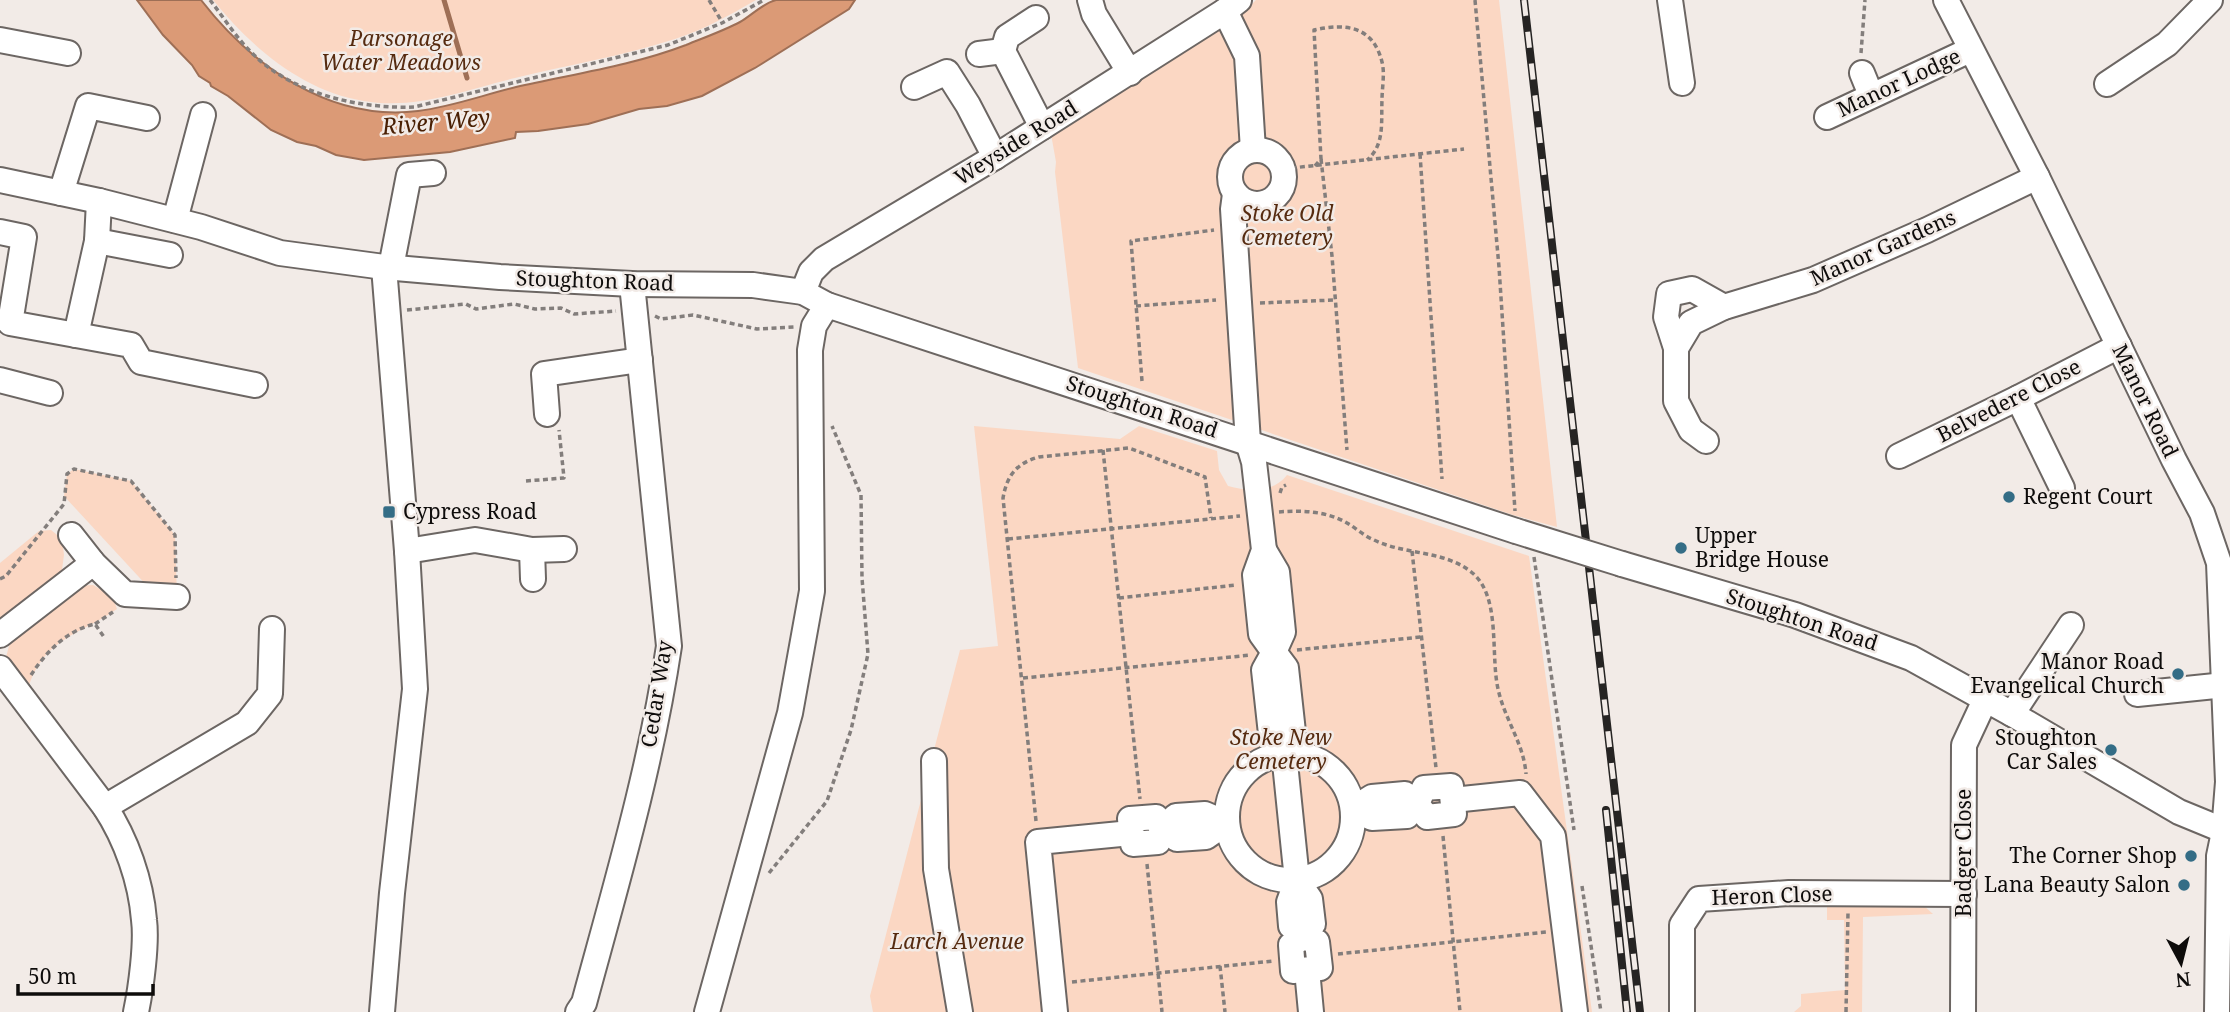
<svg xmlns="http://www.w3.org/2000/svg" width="2230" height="1012" viewBox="0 0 2230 1012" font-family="'Noto Serif',serif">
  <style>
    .green { fill: #fbd7c3 }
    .water { fill: #db9a76; stroke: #9e6f56; stroke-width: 2 }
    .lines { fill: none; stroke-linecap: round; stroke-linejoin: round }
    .stream { stroke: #9e6f56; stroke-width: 5 }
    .minor-casing { stroke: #6c6663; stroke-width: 28 }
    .path { stroke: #837e7c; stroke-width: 3.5; stroke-dasharray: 5 3.5; stroke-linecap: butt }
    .minor { stroke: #fff; stroke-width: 24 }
    .rail-casing { stroke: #262423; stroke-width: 8 }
    .rail { stroke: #f2ebe7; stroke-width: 5; stroke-dasharray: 16; stroke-linecap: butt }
    .minor-bridge-casing { stroke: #6c6663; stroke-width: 28; stroke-linecap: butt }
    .minor-bridge { stroke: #fff; stroke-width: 24 }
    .poi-dot { fill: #346d86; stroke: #f2ebe7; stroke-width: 2.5 }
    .labels { text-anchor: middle; stroke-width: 5; stroke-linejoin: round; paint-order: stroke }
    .park-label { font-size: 21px; font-style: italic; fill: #562b10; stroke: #f2ebe7 }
    .street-label { font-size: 21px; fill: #0e0c0b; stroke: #f2ebe7 }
    .poi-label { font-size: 21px; fill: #0e0c0b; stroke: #f2ebe7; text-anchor: end }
    .water-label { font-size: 23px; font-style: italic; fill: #4a2004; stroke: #f2ebe7 }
  </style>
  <rect width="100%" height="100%" fill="#f2ebe7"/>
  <g class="green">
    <path d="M213,0H756C730,15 703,30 675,39C622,56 568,65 515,78C465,90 416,110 364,101C302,91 251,47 213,0Z"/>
    <path d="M1256,0H1499L1557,527L1513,515L1078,368L1055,172L1056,162L1051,134L1243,13Z"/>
    <path d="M974,426L1120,439L1139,426L1217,451L1219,470L1228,486C1249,492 1273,493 1287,475L1529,556L1592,1012H873L870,996L960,650L998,646Z"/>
    <path d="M74,469L131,481L175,535L177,597L150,589L64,496L67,474Z"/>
    <path d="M51,530L62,539L64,555L61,577L0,624V563L39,531Z"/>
    <path d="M93,585L112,596L117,609C80,635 43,638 28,689L5,661L9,646L14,638L75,586Z"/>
    <path d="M1827,901L1924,906L1933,914L1863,917L1862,1012H1794L1801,1006V994L1845,990L1844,920H1827Z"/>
  </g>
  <path class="water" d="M137,0H201C252,66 330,122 418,111C451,107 483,95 516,87C573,74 631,66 686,45C703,38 723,31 740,22C751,16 763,3 776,0C782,0 791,0 797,0C817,0 836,0 855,0L849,9L755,68L702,96L667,106L639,109L588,124L538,131L516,132L515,138L450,152L364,160L336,155L316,146L297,142L271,130L228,96L211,86L210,83L199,76L192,65L163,35Z"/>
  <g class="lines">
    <path class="stream" d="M444,0L467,78"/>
    <defs>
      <g id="minor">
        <path d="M1090,0L1094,14L1130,73"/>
        <path d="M1670,0L1682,83"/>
        <path d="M1946,0L2037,177L2174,460L2202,513L2219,563L2228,782L2224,832L2219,856L2217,1012"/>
        <path d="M1225,11L1247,56L1253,150"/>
        <path d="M0,40L68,53"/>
        <path d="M1003,51L1042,127"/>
        <path d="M1003,51L1007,37L1036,18"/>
        <path d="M979,54L1003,51"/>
        <path d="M1862,73L1871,95"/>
        <path d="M2107,84L2167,44L2210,0"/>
        <path d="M914,87L947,72L968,105L995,157"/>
        <path d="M1827,117L1970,50"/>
        <circle cx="1257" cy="177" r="27"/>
        <path d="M0,180L99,201L201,227L280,253L384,267L500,277L632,284L753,285L803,292L827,305L1516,531"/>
        <path d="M61,193L88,106L147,118"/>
        <path d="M1235,194L1233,209L1248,442L1254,462L1264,550L1255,575L1261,634L1274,652L1264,670L1271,734L1284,753"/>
        <path d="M175,220L203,115"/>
        <path d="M0,232L24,237L10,323L131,345L141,362L255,385"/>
        <path d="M97,241L170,255"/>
        <path d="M391,267L409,175L433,173"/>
        <path d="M803,292L811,272L824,259L995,157L1225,11L1239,0"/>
        <path d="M76,335L97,241L99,201"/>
        <path d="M1676,348L1666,317L1669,294L1692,289L1724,307"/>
        <path d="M0,380L50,393"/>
        <path d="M2018,398L2062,488"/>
        <path d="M547,414L544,374L640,360"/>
        <path d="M1706,441L1691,430L1676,401V348L1691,323L1724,307L1813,280L1927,230L2037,177"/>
        <path d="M1899,456L2018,398L2119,346"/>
        <path d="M71,535L93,563L125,594L177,597"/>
        <path d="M532,550L533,579"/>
        <path d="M1264,550L1277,572L1283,632L1274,652L1286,668L1293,732L1284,753L1297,880L1289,902L1291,926L1303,937L1313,924L1310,899L1297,880"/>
        <path d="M407,551L475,540L532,550L564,549"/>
        <path d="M1622,564L1795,615L1911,658L2012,714L2179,812L2230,833"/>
        <path d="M0,635L93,563"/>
        <path d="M0,668L105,807C126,839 141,881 144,920C147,943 141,988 136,1012"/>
        <path d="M2137,694L2225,685"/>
        <path d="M2012,714L2071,625"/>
        <circle cx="1290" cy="817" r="63"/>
        <path d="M934,761L936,869L960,1012"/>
        <path d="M1451,786L1454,814L1427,817L1417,804L1424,788Z"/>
        <path d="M1405,794L1417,804L1407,816L1372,818L1353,809L1372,797Z"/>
        <path d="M1453,800L1520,793L1553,836L1575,1012"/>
        <path d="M105,807L247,723L270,694L272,629"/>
        <path d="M1205,814L1226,823L1206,837L1177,839L1162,829L1176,816Z"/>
        <path d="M1156,817L1162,829L1158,842L1133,844L1130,819Z"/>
        <path d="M1303,937L1317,942L1320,968L1293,971L1291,945Z"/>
        <path d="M1307,970L1311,1012"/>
        <path d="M382,1012L392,893L415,689L407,551L384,267"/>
        <path d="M578,1012L584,1003C616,885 651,767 669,646L632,284"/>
        <path d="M707,1012L790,713L812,591L810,350L814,326L827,305"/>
        <path d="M1055,1012L1038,842L1131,833"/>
        <path d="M1682,1012V925L1699,899L1789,893L1964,894"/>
        <path d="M1963,1012L1964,745L1985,700"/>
      </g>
    </defs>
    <use href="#minor" class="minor-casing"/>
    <g class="path">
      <path d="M210,0C224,18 237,39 254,55C294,94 359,109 414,107L668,45L722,23L764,0"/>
      <path d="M709,0L722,22"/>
      <path d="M1475,0L1499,267L1515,511"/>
      <path d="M1861,53L1865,0"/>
      <path d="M1420,154L1442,479"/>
      <path d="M1321,159L1332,256L1347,450"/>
      <path d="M1315,166L1321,159L1314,30C1346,23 1373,26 1382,62C1385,73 1382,88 1382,100C1381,122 1385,145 1367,160"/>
      <path d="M1283,169L1464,149"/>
      <path d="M1260,303L1335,300"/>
      <path d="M1136,306L1216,300"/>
      <path d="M407,310L466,304L476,309L514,304L535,309L561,308L574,314L616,311"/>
      <path d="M655,316L661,319L693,315L757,329L795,327"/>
      <path d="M1142,381L1131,241L1214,230"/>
      <path d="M1103,450L1140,799"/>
      <path d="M526,481L564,478L559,430"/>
      <path d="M1280,493L1282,487L1286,485"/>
      <path d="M1279,512C1302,510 1326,511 1347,523C1356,528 1364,536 1374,540C1405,555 1442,550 1470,571C1503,595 1489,657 1499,693C1506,721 1524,745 1526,774"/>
      <path d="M1008,539L1240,516"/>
      <path d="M1412,551L1436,768"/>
      <path d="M1534,557L1574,830"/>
      <path d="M0,579L6,576L64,504L67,474L74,469L131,481L175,535L176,578"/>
      <path d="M1119,598L1236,585"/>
      <path d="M95,624L113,612"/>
      <path d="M1297,650L1421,637"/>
      <path d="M31,675C46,652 67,630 95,624L104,637"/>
      <path d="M1023,678L1251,655"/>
      <path d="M1036,821L1003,498C1007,475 1017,463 1039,457L1129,448L1205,477L1211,518"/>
      <path d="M1443,836L1460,1012"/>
      <path d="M1147,864L1162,1012"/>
      <path d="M769,873L827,801L851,730L868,654L862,578L861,495L832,426"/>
      <path d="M1582,886L1601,1012"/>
      <path d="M1338,954L1546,932"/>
      <path d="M1220,966L1225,1012"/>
      <path d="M1072,982L1273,961"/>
      <path d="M1846,1012L1848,913"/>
    </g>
    <use href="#minor" class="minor"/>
    <defs>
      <g id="rail">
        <path d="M1524,0L1640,1012"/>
        <path d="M1606,810L1627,1012"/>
      </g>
    </defs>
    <use href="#rail" class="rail-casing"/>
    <use href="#rail" class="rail"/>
    <defs>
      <path id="minor-bridge" d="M1516,531L1622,564"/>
    </defs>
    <use href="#minor-bridge" class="minor-bridge-casing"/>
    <use href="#minor-bridge" class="minor-bridge"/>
  </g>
  <g class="poi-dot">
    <circle cx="2009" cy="497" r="7"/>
    <rect x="382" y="505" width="14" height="14" rx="3.5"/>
    <circle cx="1681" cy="548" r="7"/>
    <circle cx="2178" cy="674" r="7"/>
    <circle cx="2111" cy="750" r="7"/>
    <circle cx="2191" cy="856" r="7"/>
    <circle cx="2184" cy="885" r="7"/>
  </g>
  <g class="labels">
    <g class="park-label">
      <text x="401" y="46">Parsonage<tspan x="401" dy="24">Water Meadows</tspan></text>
      <text x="1287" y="221">Stoke Old<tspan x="1287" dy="24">Cemetery</tspan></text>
      <text x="1281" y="745">Stoke New<tspan x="1281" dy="24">Cemetery</tspan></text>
      <text x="957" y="949">Larch Avenue</text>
    </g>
    <g class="street-label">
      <text transform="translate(1899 83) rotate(-25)" y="7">Manor Lodge</text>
      <text transform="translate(1016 143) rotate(-32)" y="7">Weyside Road</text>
      <text transform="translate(1883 248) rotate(-24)" y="7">Manor Gardens</text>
      <text transform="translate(595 281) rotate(2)" y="7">Stoughton Road</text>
      <text transform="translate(2009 401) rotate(-27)" y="7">Belvedere Close</text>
      <text transform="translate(2145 401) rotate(64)" y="7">Manor Road</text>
      <text transform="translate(1142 407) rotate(18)" y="7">Stoughton Road</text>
      <text transform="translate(1802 620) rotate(18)" y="7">Stoughton Road</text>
      <text transform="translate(657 694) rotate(-81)" y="7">Cedar Way</text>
      <text transform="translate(1964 853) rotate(-90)" y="7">Badger Close</text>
      <text transform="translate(1772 896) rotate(-2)" y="7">Heron Close</text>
    </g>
    <g class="poi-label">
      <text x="2023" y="504" text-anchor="start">Regent Court</text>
      <text x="403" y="519" text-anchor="start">Cypress Road</text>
      <text x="1695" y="543" text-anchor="start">Upper<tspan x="1695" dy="24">Bridge House</tspan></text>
      <text x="2164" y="669">Manor Road<tspan x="2164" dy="24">Evangelical Church</tspan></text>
      <text x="2097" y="745">Stoughton<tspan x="2097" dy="24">Car Sales</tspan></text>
      <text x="2177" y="863">The Corner Shop</text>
      <text x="2170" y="892">Lana Beauty Salon</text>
    </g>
    <g class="water-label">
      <text transform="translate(436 122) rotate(-5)" y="8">River Wey</text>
    </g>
  </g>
  <g transform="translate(2181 963) rotate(173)" stroke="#f2ebe7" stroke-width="5" paint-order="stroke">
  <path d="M0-5L12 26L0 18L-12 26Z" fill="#0e0c0b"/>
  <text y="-10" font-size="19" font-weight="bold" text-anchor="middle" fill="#0e0c0b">N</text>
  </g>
  <path d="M18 984v10h135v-10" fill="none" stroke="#0e0c0b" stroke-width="3.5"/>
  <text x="28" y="984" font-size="21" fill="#0e0c0b" stroke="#f2ebe7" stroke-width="5" paint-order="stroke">50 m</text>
</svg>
